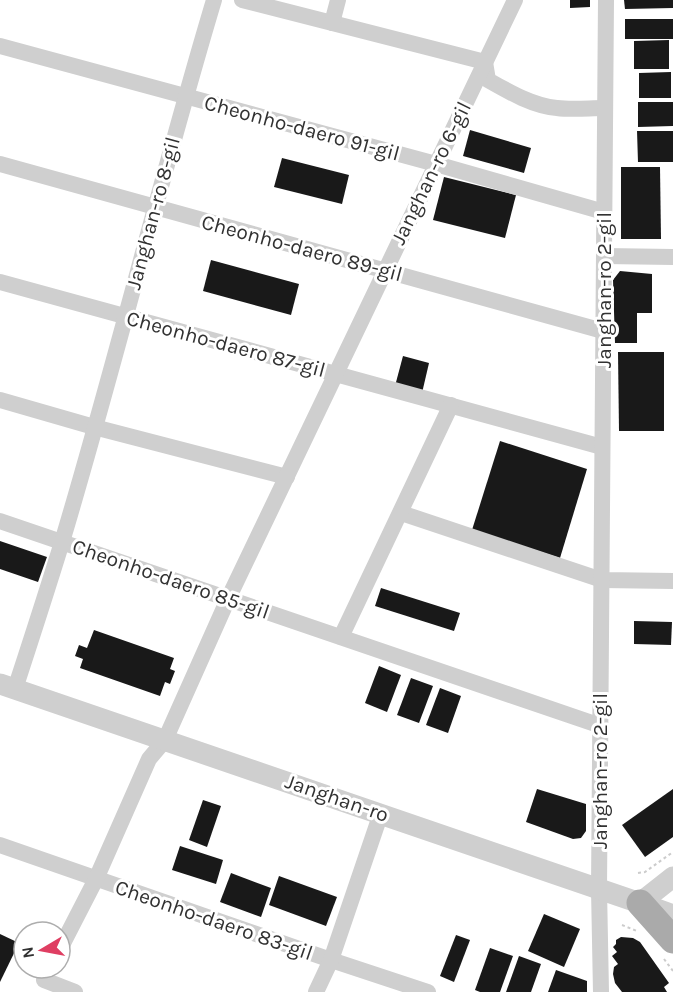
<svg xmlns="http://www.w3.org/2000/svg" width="673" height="992" viewBox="0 0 673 992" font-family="Karla,sans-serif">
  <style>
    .building { fill: #191919 }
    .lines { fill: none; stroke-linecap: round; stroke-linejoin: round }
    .path { stroke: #ccc; stroke-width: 2; stroke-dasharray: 3 3; stroke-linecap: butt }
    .minor { stroke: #cfcfcf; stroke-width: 16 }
    .tertiary { stroke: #cfcfcf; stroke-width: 21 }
    .primary { stroke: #aaa; stroke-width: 27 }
    .labels { text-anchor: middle; stroke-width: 6; stroke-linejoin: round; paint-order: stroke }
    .street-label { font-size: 21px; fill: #323232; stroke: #fff }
  </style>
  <rect width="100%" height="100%" fill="#fff"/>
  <g class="building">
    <path d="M570,0H590V7L570,8Z"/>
    <path d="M624,0H673V8L625,9Z"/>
    <rect x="625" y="19" width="48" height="20"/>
    <path d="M669,40V69H634V41Z"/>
    <path d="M671,72V98H639V73Z"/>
    <path d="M638,102H673V126L638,127Z"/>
    <path d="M470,130L531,148L524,173L463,156Z"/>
    <path d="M637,131H673V162H638Z"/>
    <path d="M282,158L349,175L342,204L274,187Z"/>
    <path d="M621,167H660L661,239H621Z"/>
    <path d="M444,177L516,195L505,238L433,220Z"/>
    <path d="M211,260L299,284L291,315L203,291Z"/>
    <path d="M620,271L652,274V313H637V343H615L613,280Z"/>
    <path d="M618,352H664V431H619Z"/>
    <path d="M403,356L429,363L422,393L395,386Z"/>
    <path d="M500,441L587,469L560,558L472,530Z"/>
    <path d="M0,541L47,557L38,582L0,569Z"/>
    <path d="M381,588L460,613L454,631L375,606Z"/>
    <path d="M634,621L672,622L671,645L634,644Z"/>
    <path d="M94,630L174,658L170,669L175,671L170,684L165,682L160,696L80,668L83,659L75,656L79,645L87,648Z"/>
    <path d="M379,666L401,675L387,712L365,703Z"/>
    <path d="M411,678L433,686L419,723L397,715Z"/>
    <path d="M440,688L461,696L448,733L426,725Z"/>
    <path d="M537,789L586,804V831L581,838L573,839L526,822Z"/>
    <path d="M673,789V837L645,857L622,825Z"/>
    <path d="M203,800L221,806L207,847L189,840Z"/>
    <path d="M180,846L223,860L216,884L172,870Z"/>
    <path d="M231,873L271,888L261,917L220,902Z"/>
    <path d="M279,876L337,897L326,926L269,905Z"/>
    <path d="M544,914L580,929L564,967L528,951Z"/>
    <path d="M0,934L19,943L0,982Z"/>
    <path d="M456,935L470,940L454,982L440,976Z"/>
    <path d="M621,937L633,938L640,942L669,983L664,987L667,992H622L615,983L613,974L614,967L618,964L612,956L617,952L613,947L616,944V940Z"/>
    <path d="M490,948L513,956L500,992H480L475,990Z"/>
    <path d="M519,956L541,964L531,992H506Z"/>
    <path d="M556,970L587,981V992H548Z"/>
  </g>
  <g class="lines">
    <g class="path">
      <path d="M638,873L645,872L673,852"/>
      <path d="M622,925L637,931"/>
      <path d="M664,959L673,971"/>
    </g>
    <g class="minor">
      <path d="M242,0L485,62L488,80C509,92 533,106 557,108C573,110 589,108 605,108"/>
      <path d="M332,23L338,0"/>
      <path d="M0,46L436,164L604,212"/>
      <path d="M0,164L603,331"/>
      <path d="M604,256L673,257"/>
      <path d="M0,282L602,447"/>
      <path d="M0,400L94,427L287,477"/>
      <path d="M401,513L602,580L673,581"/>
      <path d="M0,521L601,726"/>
      <path d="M341,637L451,405"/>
      <path d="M15,689C31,640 47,591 62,542C116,362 160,180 214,0"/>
      <path d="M0,845L331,960L428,992"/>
      <path d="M60,949L96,879L149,759L165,740L228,599L515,0"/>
      <path d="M44,980L75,992"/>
      <path d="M316,992L331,960L381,813"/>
      <path d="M601,992L599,889L606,0"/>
    </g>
    <g class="tertiary">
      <path d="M0,684L640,903L673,915"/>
      <path d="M640,903L673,877"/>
    </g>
    <path class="primary" d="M640,903L673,940"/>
  </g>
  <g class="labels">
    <g class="street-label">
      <text transform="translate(302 128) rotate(15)" y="7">Cheonho-daero 91-gil</text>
      <text transform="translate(431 173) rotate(-64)" y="7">Janghan-ro 6-gil</text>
      <text transform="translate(153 213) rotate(-75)" y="7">Janghan-ro 8-gil</text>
      <text transform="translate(302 248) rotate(15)" y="7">Cheonho-daero 89-gil</text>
      <text transform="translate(604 290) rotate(-90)" y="7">Janghan-ro 2-gil</text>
      <text transform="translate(226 344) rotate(15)" y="7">Cheonho-daero 87-gil</text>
      <text transform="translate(171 579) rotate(19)" y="7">Cheonho-daero 85-gil</text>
      <text transform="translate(600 771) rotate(-90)" y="7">Janghan-ro 2-gil</text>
      <text transform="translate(337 798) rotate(19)" y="7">Janghan-ro</text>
      <text transform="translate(214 920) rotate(19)" y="7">Cheonho-daero 83-gil</text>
    </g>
  </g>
  <g transform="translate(42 950) rotate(260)"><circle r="28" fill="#ffffff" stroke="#adadad" stroke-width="1.5"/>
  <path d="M0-4.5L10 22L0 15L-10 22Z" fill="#df3e62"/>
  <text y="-9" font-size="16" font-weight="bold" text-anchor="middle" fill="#323232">N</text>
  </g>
</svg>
